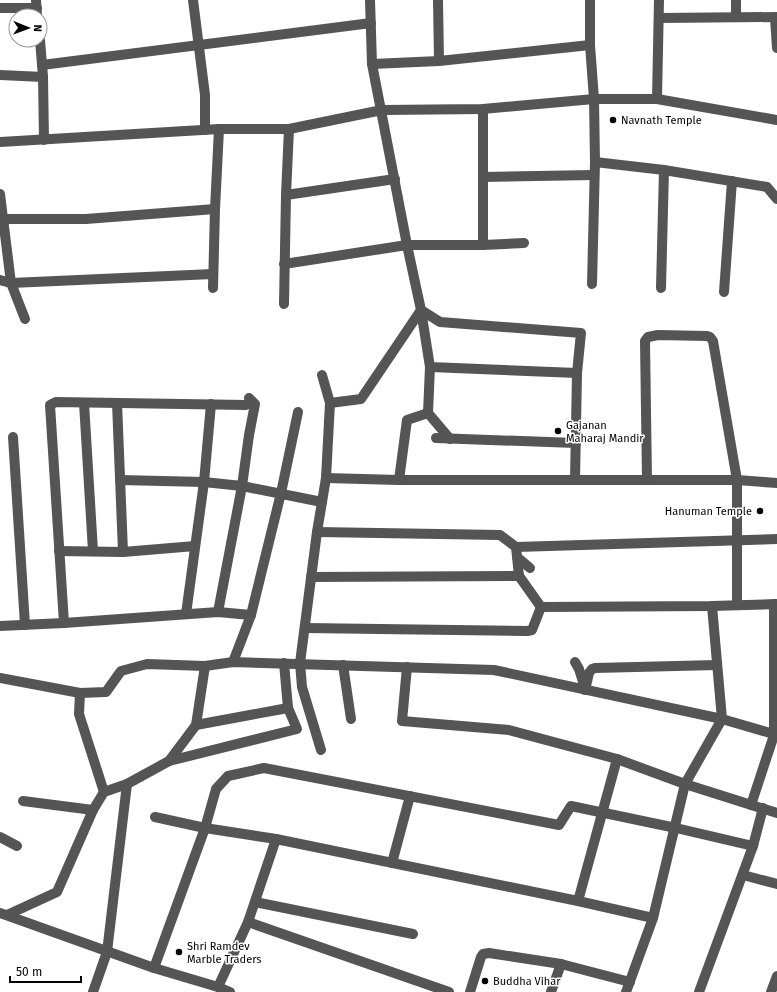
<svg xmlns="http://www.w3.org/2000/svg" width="777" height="992" viewBox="0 0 777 992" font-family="'Fira Sans',sans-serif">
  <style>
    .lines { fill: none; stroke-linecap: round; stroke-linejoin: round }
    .minor { stroke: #555; stroke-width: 10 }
    .poi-dot { fill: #000; stroke: #fff; stroke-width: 1.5 }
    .labels { text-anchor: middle; stroke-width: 3; stroke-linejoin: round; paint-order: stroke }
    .poi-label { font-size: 11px; fill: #000; stroke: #fff; text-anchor: start }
  </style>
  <rect width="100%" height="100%" fill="#fff"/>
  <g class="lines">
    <g class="minor">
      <path d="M36,0L37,16"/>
      <path d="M193,0L205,95V130"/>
      <path d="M370,0L372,64L407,245L421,310L430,367L577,373"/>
      <path d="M438,0L439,61"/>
      <path d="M590,0V45L594,99L595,162L592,284"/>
      <path d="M736,0V17"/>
      <path d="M0,8H37"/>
      <path d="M659,18L777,17"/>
      <path d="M775,18L777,48"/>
      <path d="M40,40L43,77L44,140"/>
      <path d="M372,64L439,61L590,45"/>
      <path d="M42,65L371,23"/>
      <path d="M0,75L43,77"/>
      <path d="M657,99L659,0"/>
      <path d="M483,109V245"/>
      <path d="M0,142L219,129H289L382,110L483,109L594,99H657L777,120"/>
      <path d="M595,162L664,170L767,187L777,199"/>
      <path d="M483,177L594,175"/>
      <path d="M0,194L11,283L25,319"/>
      <path d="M286,195L395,179"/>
      <path d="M4,219H86L215,209"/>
      <path d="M284,264L407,245H483L524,243"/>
      <path d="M0,280L11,283L213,274"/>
      <path d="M213,288L215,209L219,129"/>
      <path d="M661,288L664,170"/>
      <path d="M724,292L732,181"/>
      <path d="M284,304L286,195L289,129"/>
      <path d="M430,367L428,413L450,439"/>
      <path d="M84,403L93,551"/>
      <path d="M117,403L123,552"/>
      <path d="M330,403L361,399L421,310L440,322L581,333L577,373L575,480"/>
      <path d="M13,437L25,625"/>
      <path d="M436,438L576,443"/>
      <path d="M326,478L399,480H737L777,483"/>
      <path d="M120,480L204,482L242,486L322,502"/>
      <path d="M399,480L407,420L428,413"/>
      <path d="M647,480L645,341L648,337L658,335L707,336L710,337L713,341L737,480V605"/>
      <path d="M317,532L500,535L516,547L777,539"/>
      <path d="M516,547L519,576L541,607L712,606L777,604"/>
      <path d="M59,551L123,552L195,546"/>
      <path d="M517,557L530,568"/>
      <path d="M311,577L519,576"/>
      <path d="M218,612L242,486L249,435L255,404L249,398"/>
      <path d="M186,614L204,482L211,404"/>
      <path d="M64,623L50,405L56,402L246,405"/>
      <path d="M0,626L64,623L218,612L251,615"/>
      <path d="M305,628L527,631L532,630L541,607"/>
      <path d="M233,662L251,615L281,493L298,412"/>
      <path d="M575,662L579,669L585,688"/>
      <path d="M343,665L351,719"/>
      <path d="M407,667L402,721L509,730L617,759L685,784L777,813"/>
      <path d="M0,678L80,693L106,692L121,671L147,664L205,666L233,662L494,670L722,719L777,735"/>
      <path d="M585,690L589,673L592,669L595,668L717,665"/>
      <path d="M80,693L79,714L104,792"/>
      <path d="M196,725L288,708"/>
      <path d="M321,750L302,687L300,663L317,532L326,478L330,403L322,375"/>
      <path d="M169,761L297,729L288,708L284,663"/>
      <path d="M23,801L93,810"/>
      <path d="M751,805L774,735V604"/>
      <path d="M155,817L205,828L276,839L578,901L653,918"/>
      <path d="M0,837L17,846"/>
      <path d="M753,846L763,808"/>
      <path d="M392,863L410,796"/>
      <path d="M743,875L777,884"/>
      <path d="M578,901L617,759"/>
      <path d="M255,902L413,934"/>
      <path d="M0,913L154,968L218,987L230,992"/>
      <path d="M7,915L57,892L93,810L104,792L127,784L169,761L196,725L205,666"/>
      <path d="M248,922L449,992"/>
      <path d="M154,968L205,828L216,789L228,776L264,768L559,825L571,806L676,828L753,846L699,992"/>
      <path d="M218,987L248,922L276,839"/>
      <path d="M93,992L107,952L127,784"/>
      <path d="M470,992L481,957L483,954L489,953L561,964L630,982"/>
      <path d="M551,992L561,964"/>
      <path d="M626,992L653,918L685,784L722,719L712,606"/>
      <path d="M771,992L777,976"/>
    </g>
  </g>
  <g class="poi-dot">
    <circle cx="613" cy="120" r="4"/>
    <circle cx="558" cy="431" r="4"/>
    <circle cx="760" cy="511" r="4"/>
    <circle cx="179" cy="952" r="4"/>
    <circle cx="485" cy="981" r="4"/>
  </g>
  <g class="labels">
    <g class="poi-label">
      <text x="621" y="124">Navnath Temple</text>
      <text x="566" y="429">Gajanan<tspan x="566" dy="13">Maharaj Mandir</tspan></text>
      <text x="752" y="515" text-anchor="end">Hanuman Temple</text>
      <text x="187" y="950">Shri Ramdev<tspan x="187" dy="13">Marble Traders</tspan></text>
      <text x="493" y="985">Buddha Vihar</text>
    </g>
  </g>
  <g transform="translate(28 28) rotate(91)"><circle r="19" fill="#ffffff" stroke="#999999"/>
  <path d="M0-3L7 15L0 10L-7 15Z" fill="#000000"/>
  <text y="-6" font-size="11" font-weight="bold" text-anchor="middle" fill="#000000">N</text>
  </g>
  <path d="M10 976v6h71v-6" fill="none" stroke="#000000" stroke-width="2"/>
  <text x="16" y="976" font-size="12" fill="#000000" stroke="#ffffff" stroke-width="3" paint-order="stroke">50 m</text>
</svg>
